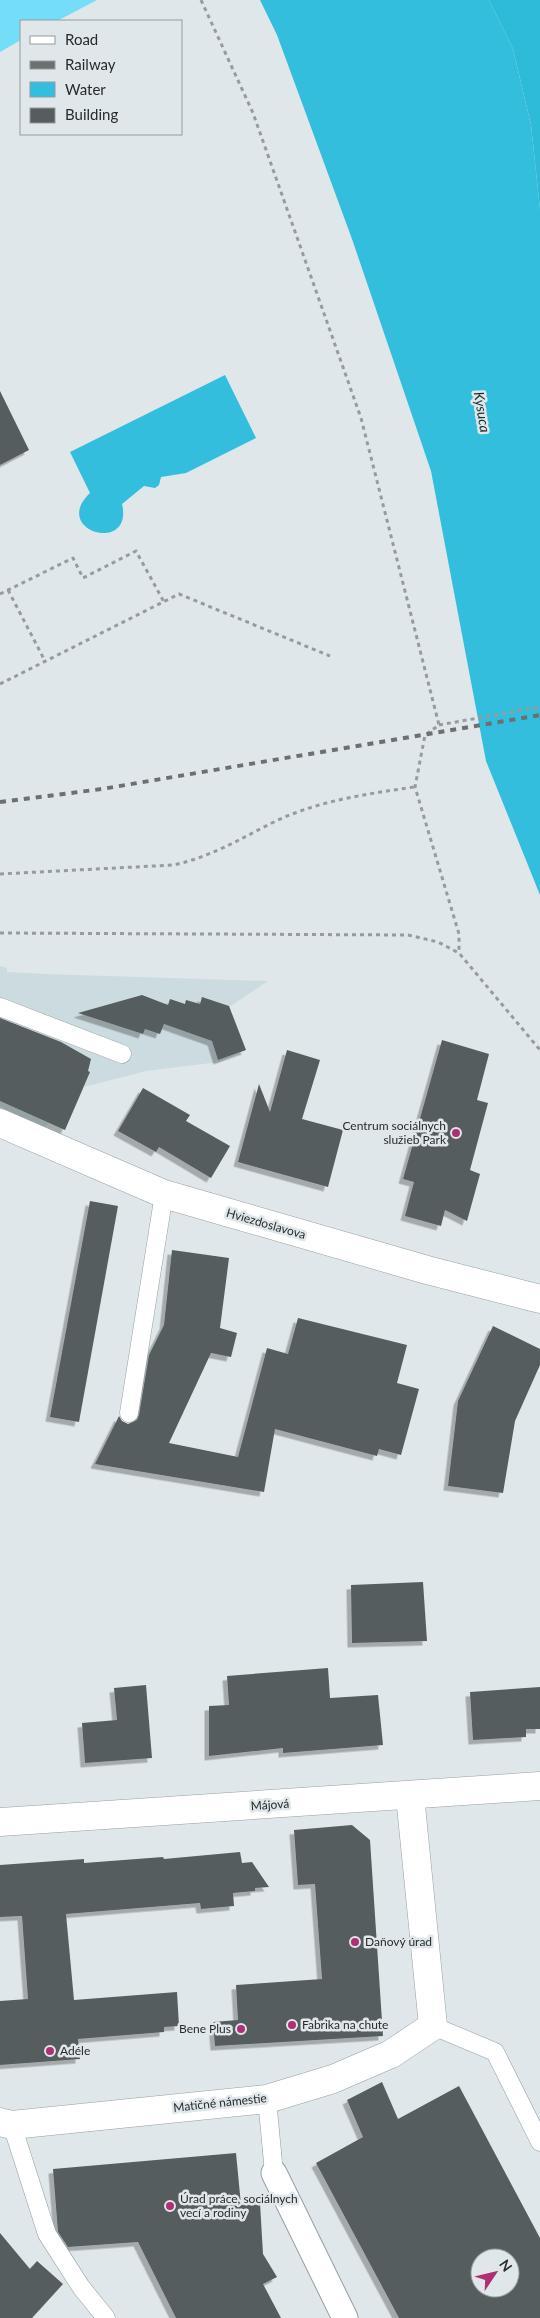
<svg xmlns="http://www.w3.org/2000/svg" width="540" height="2318" viewBox="0 0 540 2318" font-family="Lato,sans-serif">
  <style>
    .built { fill: #cbdbe0 }
    .green { fill: #74ddf8 }
    .forest { fill: #2ebbda }
    .water { fill: #33bedd }
    .building { fill: #575d5f; fill-rule: evenodd; filter: url(#shadow) }
    .lines { fill: none; stroke-linecap: round; stroke-linejoin: round }
    .service-casing { stroke: #979fa1; stroke-width: 19 }
    .pedestrian-casing { stroke: #979fa1; stroke-width: 27 }
    .minor-casing { stroke: #979fa1; stroke-width: 29 }
    .secondary-casing { stroke: #979fa1; stroke-width: 29 }
    .path { stroke: #969c9e; stroke-width: 3; stroke-dasharray: 4 4; stroke-linecap: butt }
    .service { stroke: #fff; stroke-width: 18 }
    .pedestrian { stroke: #fff; stroke-width: 25 }
    .minor { stroke: #fff; stroke-width: 28 }
    .secondary { stroke: #fff; stroke-width: 28 }
    .rail { stroke: #6b7071; stroke-width: 4; stroke-dasharray: 6 6; stroke-linecap: butt }
    .poi-dot { fill: #b12d74; stroke: #dfe7ea; stroke-width: 2 }
    .labels { text-anchor: middle; stroke-width: 5; stroke-linejoin: round; paint-order: stroke }
    .poi-label { font-size: 12px; fill: #282b2c; stroke: #dfe7ea; text-anchor: start }
    .street-label { font-size: 12px; fill: #282b2c; stroke: #dfe7ea }
    .water-label { font-size: 14px; font-style: italic; fill: #172d33; stroke: #dfe7ea }
  </style>
  <defs>
    <filter id="shadow"><feDropShadow dx="-4.5" dy="4.5" stdDeviation="0" flood-color="#0004"/></filter>
  </defs>
  <rect width="100%" height="100%" fill="#dfe7ea"/>
  <path class="built" d="M0,966L7,968V972L44,974L268,981L229,1007L246,1050L219,1062L146,1071L84,1087L65,1130L49,1123L40,1132L0,1114Z"/>
  <path class="green" d="M0,0H97L57,21H21V40L0,52Z"/>
  <path class="forest" d="M489,0H540V209L531,125L513,49Z"/>
  <g class="water">
    <path d="M260,0H489L513,49L531,125L540,209V895L486,761L431,471L352,239L277,35Z"/>
    <path d="M225,375L256,438L186,473L161,477L159,485L155,488L144,486L122,504C134,555 50,531 90,493L70,452Z"/>
  </g>
  <g class="building">
    <path d="M0,391L29,450L0,465Z"/>
    <path d="M142,995L168,1005L170,999L185,1004L186,1000L200,1004L202,997L229,1006L246,1050L218,1060L212,1041L164,1024L160,1034L145,1029L143,1034L78,1013Z"/>
    <path d="M0,1018L61,1042L91,1059L88,1071L90,1072L65,1130L0,1101Z"/>
    <path d="M442,1040L489,1054L477,1100L488,1103L470,1170L480,1174L467,1221L445,1210L441,1226L405,1216L414,1182L403,1179Z"/>
    <path d="M287,1050L320,1060L302,1119L343,1130L328,1187L238,1162L259,1084L270,1112Z"/>
    <path d="M143,1088L190,1115L186,1121L230,1146L211,1178L159,1147L156,1152L118,1131Z"/>
    <path d="M90,1201L118,1206L79,1422L50,1417Z"/>
    <path d="M172,1250L229,1258L220,1328L237,1333L231,1357L211,1353L169,1443L238,1457L267,1348L288,1354L298,1318L407,1345L397,1383L419,1389L401,1455L379,1449L377,1456L275,1429L264,1492L95,1464L119,1416L122,1421L128,1424L137,1420L139,1415L149,1355L164,1325Z"/>
    <path d="M493,1326L540,1349V1365L515,1421L503,1493L448,1486L458,1401Z"/>
    <path d="M423,1582L427,1641L352,1643L351,1585Z"/>
    <path d="M328,1668L330,1698L378,1695L383,1745L283,1753V1748L209,1756V1706L229,1705L227,1676Z"/>
    <path d="M146,1685L152,1758L85,1763L82,1723L117,1720L114,1688Z"/>
    <path d="M540,1687V1729H526V1737L473,1740L470,1692Z"/>
    <path d="M352,1825L370,1840L383,2036L215,2046L213,2022L238,2020L236,1985L322,1979L315,1884L298,1885L294,1830Z"/>
    <path d="M240,1852L242,1863L252,1862L269,1887L255,1888V1891L233,1893L234,1906L201,1909L200,1903L66,1914L74,2000L177,1992L179,2026L164,2027V2032L78,2039L80,2059L0,2065V2001L28,1999L22,1916L0,1917V1865L84,1859V1863L163,1857L164,1859Z"/>
    <path d="M382,2082L398,2119L459,2086L540,2238V2318H399L316,2163L363,2137L347,2100ZM480,2258H510V2288H480Z"/>
    <path d="M236,2153L241,2205L260,2203L263,2254L277,2277L263,2284L281,2318H176L138,2242L68,2247L58,2232L53,2169Z"/>
    <path d="M0,2233L30,2269L37,2261L63,2284L32,2318H0Z"/>
  </g>
  <g class="lines">
    <defs>
      <g id="service">
        <path d="M0,1007L122,1054"/>
        <path d="M129,1413L164,1194"/>
        <path d="M433,2026L495,2052L540,2142"/>
        <path d="M267,2099L274,2173"/>
        <path d="M12,2125L47,2234L81,2287L106,2318"/>
      </g>
      <path id="pedestrian" d="M274,2173L345,2318"/>
      <g id="minor">
        <path d="M0,1123L164,1194L427,1270L540,1299"/>
        <path d="M0,2122L12,2125L267,2099L333,2079L391,2054L433,2026L410,1796"/>
      </g>
      <path id="secondary" d="M0,1822L540,1786"/>
    </defs>
    <use href="#service" class="service-casing"/>
    <use href="#pedestrian" class="pedestrian-casing"/>
    <use href="#minor" class="minor-casing"/>
    <use href="#secondary" class="secondary-casing"/>
    <g class="path">
      <path d="M201,0L253,113L361,418L439,725L425,735L415,787L459,934V953"/>
      <path d="M8,590L45,661"/>
      <path d="M0,594L73,558L83,578L136,551L164,602"/>
      <path d="M0,684L179,594L330,656"/>
      <path d="M439,725L540,707"/>
      <path d="M0,874L173,865C212,857 243,837 278,820C322,800 367,794 414,787"/>
      <path d="M0,933L408,935L438,942L459,953L540,1050"/>
    </g>
    <use href="#service" class="service"/>
    <use href="#pedestrian" class="pedestrian"/>
    <use href="#minor" class="minor"/>
    <use href="#secondary" class="secondary"/>
    <path class="rail" d="M0,802L102,789L540,715"/>
  </g>
  <g class="poi-dot">
    <circle cx="456" cy="1133" r="5"/>
    <circle cx="355" cy="1942" r="5"/>
    <circle cx="292" cy="2025" r="5"/>
    <circle cx="241" cy="2029" r="5"/>
    <circle cx="50" cy="2051" r="5"/>
    <circle cx="170" cy="2206" r="5"/>
  </g>
  <g class="labels">
    <g class="poi-label">
      <text x="446" y="1130" text-anchor="end">Centrum sociálnych<tspan x="446" dy="14">služieb Park</tspan></text>
      <text x="365" y="1946">Daňový úrad</text>
      <text x="302" y="2029">Fabrika na chute</text>
      <text x="231" y="2033" text-anchor="end">Bene Plus</text>
      <text x="60" y="2055">Adéle</text>
      <text x="180" y="2203">Úrad práce, sociálnych<tspan x="180" dy="14">vecí a rodiny</tspan></text>
    </g>
    <g class="street-label">
      <text transform="translate(266 1224) rotate(16)" y="4">Hviezdoslavova</text>
      <text transform="translate(270 1805) rotate(-4)" y="4">Májová</text>
      <text transform="translate(220 2103) rotate(-6)" y="4">Matičné námestie</text>
    </g>
    <g class="water-label">
      <text transform="translate(482 412) rotate(81)" y="5">Kysuca</text>
    </g>
  </g>
  <rect x="20" y="20" width="162" height="115" fill="#dfe7ea" stroke="#969c9e"/>
  <rect x="30" y="36" width="25" height="8" fill="#ffffff" stroke="#969c9e"/>
  <text x="65" y="45" font-size="15" fill="#282b2c">Road</text>
  <rect x="30" y="61" width="25" height="8" fill="#6b7071" stroke="#969c9e"/>
  <text x="65" y="70" font-size="15" fill="#282b2c">Railway</text>
  <rect x="30" y="82" width="25" height="15" fill="#33bedd" stroke="#969c9e"/>
  <text x="65" y="95" font-size="15" fill="#282b2c">Water</text>
  <rect x="30" y="108" width="25" height="15" fill="#575d5f" stroke="#969c9e"/>
  <text x="65" y="120" font-size="15" fill="#282b2c">Building</text>
  <g transform="translate(495 2273) rotate(55)"><circle r="24" fill="#dfe7ea" stroke="#969c9e"/>
  <path d="M0-4L9 19L0 12L-9 19Z" fill="#b12d74"/>
  <text y="-8" font-size="14" font-weight="bold" text-anchor="middle" fill="#282b2c">N</text>
  </g>
</svg>
